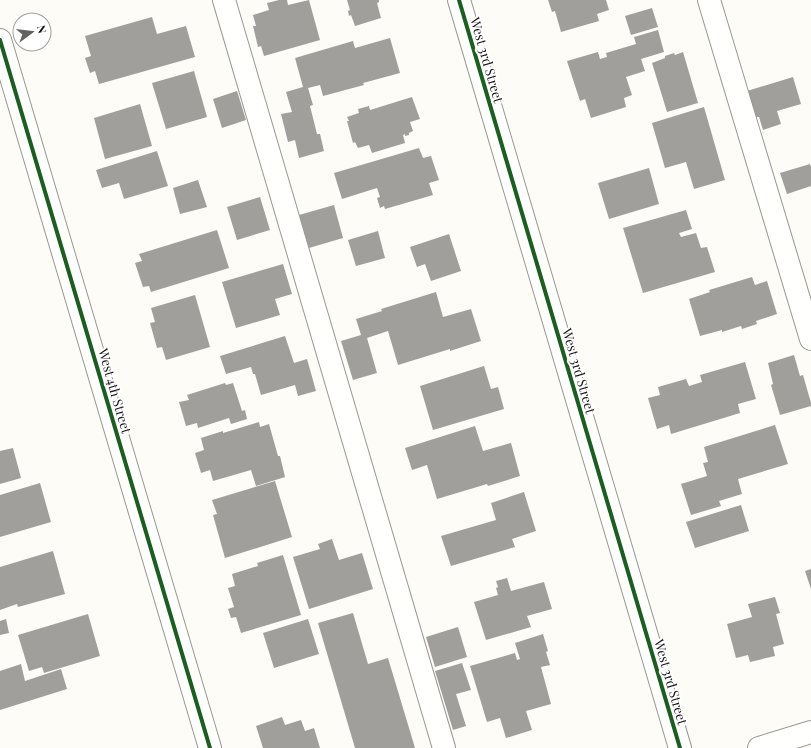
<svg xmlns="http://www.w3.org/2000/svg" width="811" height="748" viewBox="0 0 811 748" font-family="'Playfair Display',serif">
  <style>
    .building { fill: #a19f9c }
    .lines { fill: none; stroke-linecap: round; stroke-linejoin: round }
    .minor-casing { stroke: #979795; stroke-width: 24 }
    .minor { stroke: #fffffe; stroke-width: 22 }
    .cycleway-casing { stroke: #fff; stroke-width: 6 }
    .cycleway { stroke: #1b5e20; stroke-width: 4 }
    .labels { text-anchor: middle; stroke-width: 4; stroke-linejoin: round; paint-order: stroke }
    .street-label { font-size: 13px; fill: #111; stroke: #fff }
  </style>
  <rect width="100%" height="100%" fill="#fdfcf7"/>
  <g class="building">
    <path d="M279,0H287L288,5L309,0L320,40L264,56L261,46L258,47L253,26H256L253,15L269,10L267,3Z"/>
    <path d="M347,0H379V2L377,3L381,18L355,26L351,15L349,16L348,11L350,10Z"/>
    <path d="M548,0H606L609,10L597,14L599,21L561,32L555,11L552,12Z"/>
    <path d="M652,8L658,27L631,35L625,16Z"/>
    <path d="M152,17L157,34L186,26L195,57L99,84L95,71L90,73L85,58L91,56L85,36Z"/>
    <path d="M658,30L664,52L641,59L645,71L626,77L632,95L624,98L626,107L591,118L585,99L580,101L567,61L598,52L600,59L607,57L606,53L636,44L634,37Z"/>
    <path d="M390,38L400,73L363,83L364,85L323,96L320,85L308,88L313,105L310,106L317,134H320L324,151L299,158L295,140L288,142L281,114L292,112L286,92L303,87L295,58L353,41L355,48Z"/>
    <path d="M683,52L698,103L667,112L652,63L665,58V56L674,53L675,55Z"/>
    <path d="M194,71L207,117L166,129L152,83Z"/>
    <path d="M793,77L801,104L777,111L781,124L763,130L759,117H756L747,91Z"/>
    <path d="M237,91L246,120L222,128L213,99Z"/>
    <path d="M412,97L420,119L410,122L413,131L409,133V135L405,136V134L403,135L405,143L372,153L369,145L358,148L355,142L353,143L347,121H349L347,117L359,113L358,109L369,106L370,110Z"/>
    <path d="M140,104L152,146L105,159L94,118Z"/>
    <path d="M704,107L725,180L694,189L686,162L665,168L652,123Z"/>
    <path d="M419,148L423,158L431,156L439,180L429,183L433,195L385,209L384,206L380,208L377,198L380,197L377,188L342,199L334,173Z"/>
    <path d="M157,151L168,186L124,199L119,183L102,188L96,170Z"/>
    <path d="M810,164L811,167V186L787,194L780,173Z"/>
    <path d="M649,168L659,204L609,219L598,183Z"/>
    <path d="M198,180L207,207L180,214L173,188Z"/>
    <path d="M260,197L270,230L237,240L227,207Z"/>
    <path d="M334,205L343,238L309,248L299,215Z"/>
    <path d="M686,210L692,229L679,233L681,237L696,233L701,248L707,247L715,272L643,293L623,228Z"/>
    <path d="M217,230L229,268L151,292L149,286L143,287L135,263L142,261L139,254Z"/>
    <path d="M378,231L385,258L356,266L348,240Z"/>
    <path d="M449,234L461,271L431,281L425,264L417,267L410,247Z"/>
    <path d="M283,264L292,294L275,299L280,315L236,328L222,282Z"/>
    <path d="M752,277L755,285L767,281L777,314L756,321L757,324L742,329L741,326L722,332V330L700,336L689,299L710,292L709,290Z"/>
    <path d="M436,292L443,317L471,309L481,341L450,351V349L398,365L388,331L367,338L377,373L353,380L341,341L361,335L356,319L382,311L381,309Z"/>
    <path d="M195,295L210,347L166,360L162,347L157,348L150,323L155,322L151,308Z"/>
    <path d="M285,336L294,363L307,359L316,391L298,396L295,385L261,395L255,374H253L251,367L226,374L220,356Z"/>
    <path d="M794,355L800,376L803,375L811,403V406L780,415L771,385L773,384L768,363Z"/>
    <path d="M745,362L756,399L738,404L740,413L671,434L669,425L657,429L648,398L660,395L658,387L686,379L689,386L702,382L700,375Z"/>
    <path d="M484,366L491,389L498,387L504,409L433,430L420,386Z"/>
    <path d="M225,383L226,385L233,383L242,411L245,410L247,419L231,424L229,418L198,428L197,423L186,426L179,402L189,400L187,395Z"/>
    <path d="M259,422L260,427L269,424L278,456H280L285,477L256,486L251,470L213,481L210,470L201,473L195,453L204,450L201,438L223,431V433Z"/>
    <path d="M775,425L788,464L738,479L742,494L719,501L721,506L691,515L681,484L707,476L703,463L708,462L704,447Z"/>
    <path d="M475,426L483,451L511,443L520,476L488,486L487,484L437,499L427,465L412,470L405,448Z"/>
    <path d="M13,448L21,478L0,484V451Z"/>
    <path d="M275,481L292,537L225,558L213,515L217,514L212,500Z"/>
    <path d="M40,483L51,522L0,537V495Z"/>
    <path d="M524,492L536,531L512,539L515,547L451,566L441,536L496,520L491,503Z"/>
    <path d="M741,505L749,531L695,548L686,522Z"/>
    <path d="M332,539L339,560L362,553L373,589L309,609L293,557L320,549L318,544Z"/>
    <path d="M53,551L65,594L18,607L17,604L0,610V567Z"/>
    <path d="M283,555L301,615L241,633L236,617L231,618L228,609L234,607L228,588L235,586L232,574L258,566L257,563Z"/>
    <path d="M811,569V589L805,571Z"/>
    <path d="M507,578L511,591L544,582L552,609L527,616L531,627L486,640L474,602L498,595L496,588L498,587L496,581Z"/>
    <path d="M775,597L780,613L776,614L784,644L773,647L775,656L750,662L748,655L736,658L727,624L752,617L748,604Z"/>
    <path d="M353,613L368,664L388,658L415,748H355L318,623Z"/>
    <path d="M88,614L100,656L44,673L42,667L29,671L18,635Z"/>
    <path d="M6,619L9,633L0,635V621Z"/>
    <path d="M308,619L319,654L274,668L263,633Z"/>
    <path d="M458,627L467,657L435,667L426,637Z"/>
    <path d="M543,634L548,651L546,652L550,665L541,667L551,704L526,711L532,730L506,738L500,718L487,722L470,666L515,653L517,660L520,659L515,643Z"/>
    <path d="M462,663L471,690L456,694L466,726L453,730L435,671Z"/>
    <path d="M21,664L25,681L61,669L67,689L0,710V671Z"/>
    <path d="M282,717L285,725L301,720L305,731L314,728L320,748H263L256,726Z"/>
  </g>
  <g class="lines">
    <defs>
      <g id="minor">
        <path d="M224,0L444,748"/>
        <path d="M459,0L680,748"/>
        <path d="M709,0L811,339"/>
        <path d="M0,40L210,748"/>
        <path d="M759,748L811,732"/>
      </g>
    </defs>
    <use href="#minor" class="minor-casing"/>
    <use href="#minor" class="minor"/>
    <defs>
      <g id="cycleway">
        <path d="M459,0L680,748"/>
        <path d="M0,40L210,748"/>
      </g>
    </defs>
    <use href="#cycleway" class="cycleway-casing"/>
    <use href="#cycleway" class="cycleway"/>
  </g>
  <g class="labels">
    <g class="street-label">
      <text transform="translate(487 60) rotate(74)" y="5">West 3rd Street</text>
      <text transform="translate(579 371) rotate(74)" y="5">West 3rd Street</text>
      <text transform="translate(115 391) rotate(74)" y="5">West 4th Street</text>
      <text transform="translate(671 682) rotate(74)" y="5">West 3rd Street</text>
    </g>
  </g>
  <g transform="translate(32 32) rotate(75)"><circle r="19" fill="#ffffff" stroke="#a0a0a0"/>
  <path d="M0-3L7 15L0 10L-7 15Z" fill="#646362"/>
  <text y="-6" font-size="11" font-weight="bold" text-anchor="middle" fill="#111111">N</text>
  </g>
</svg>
